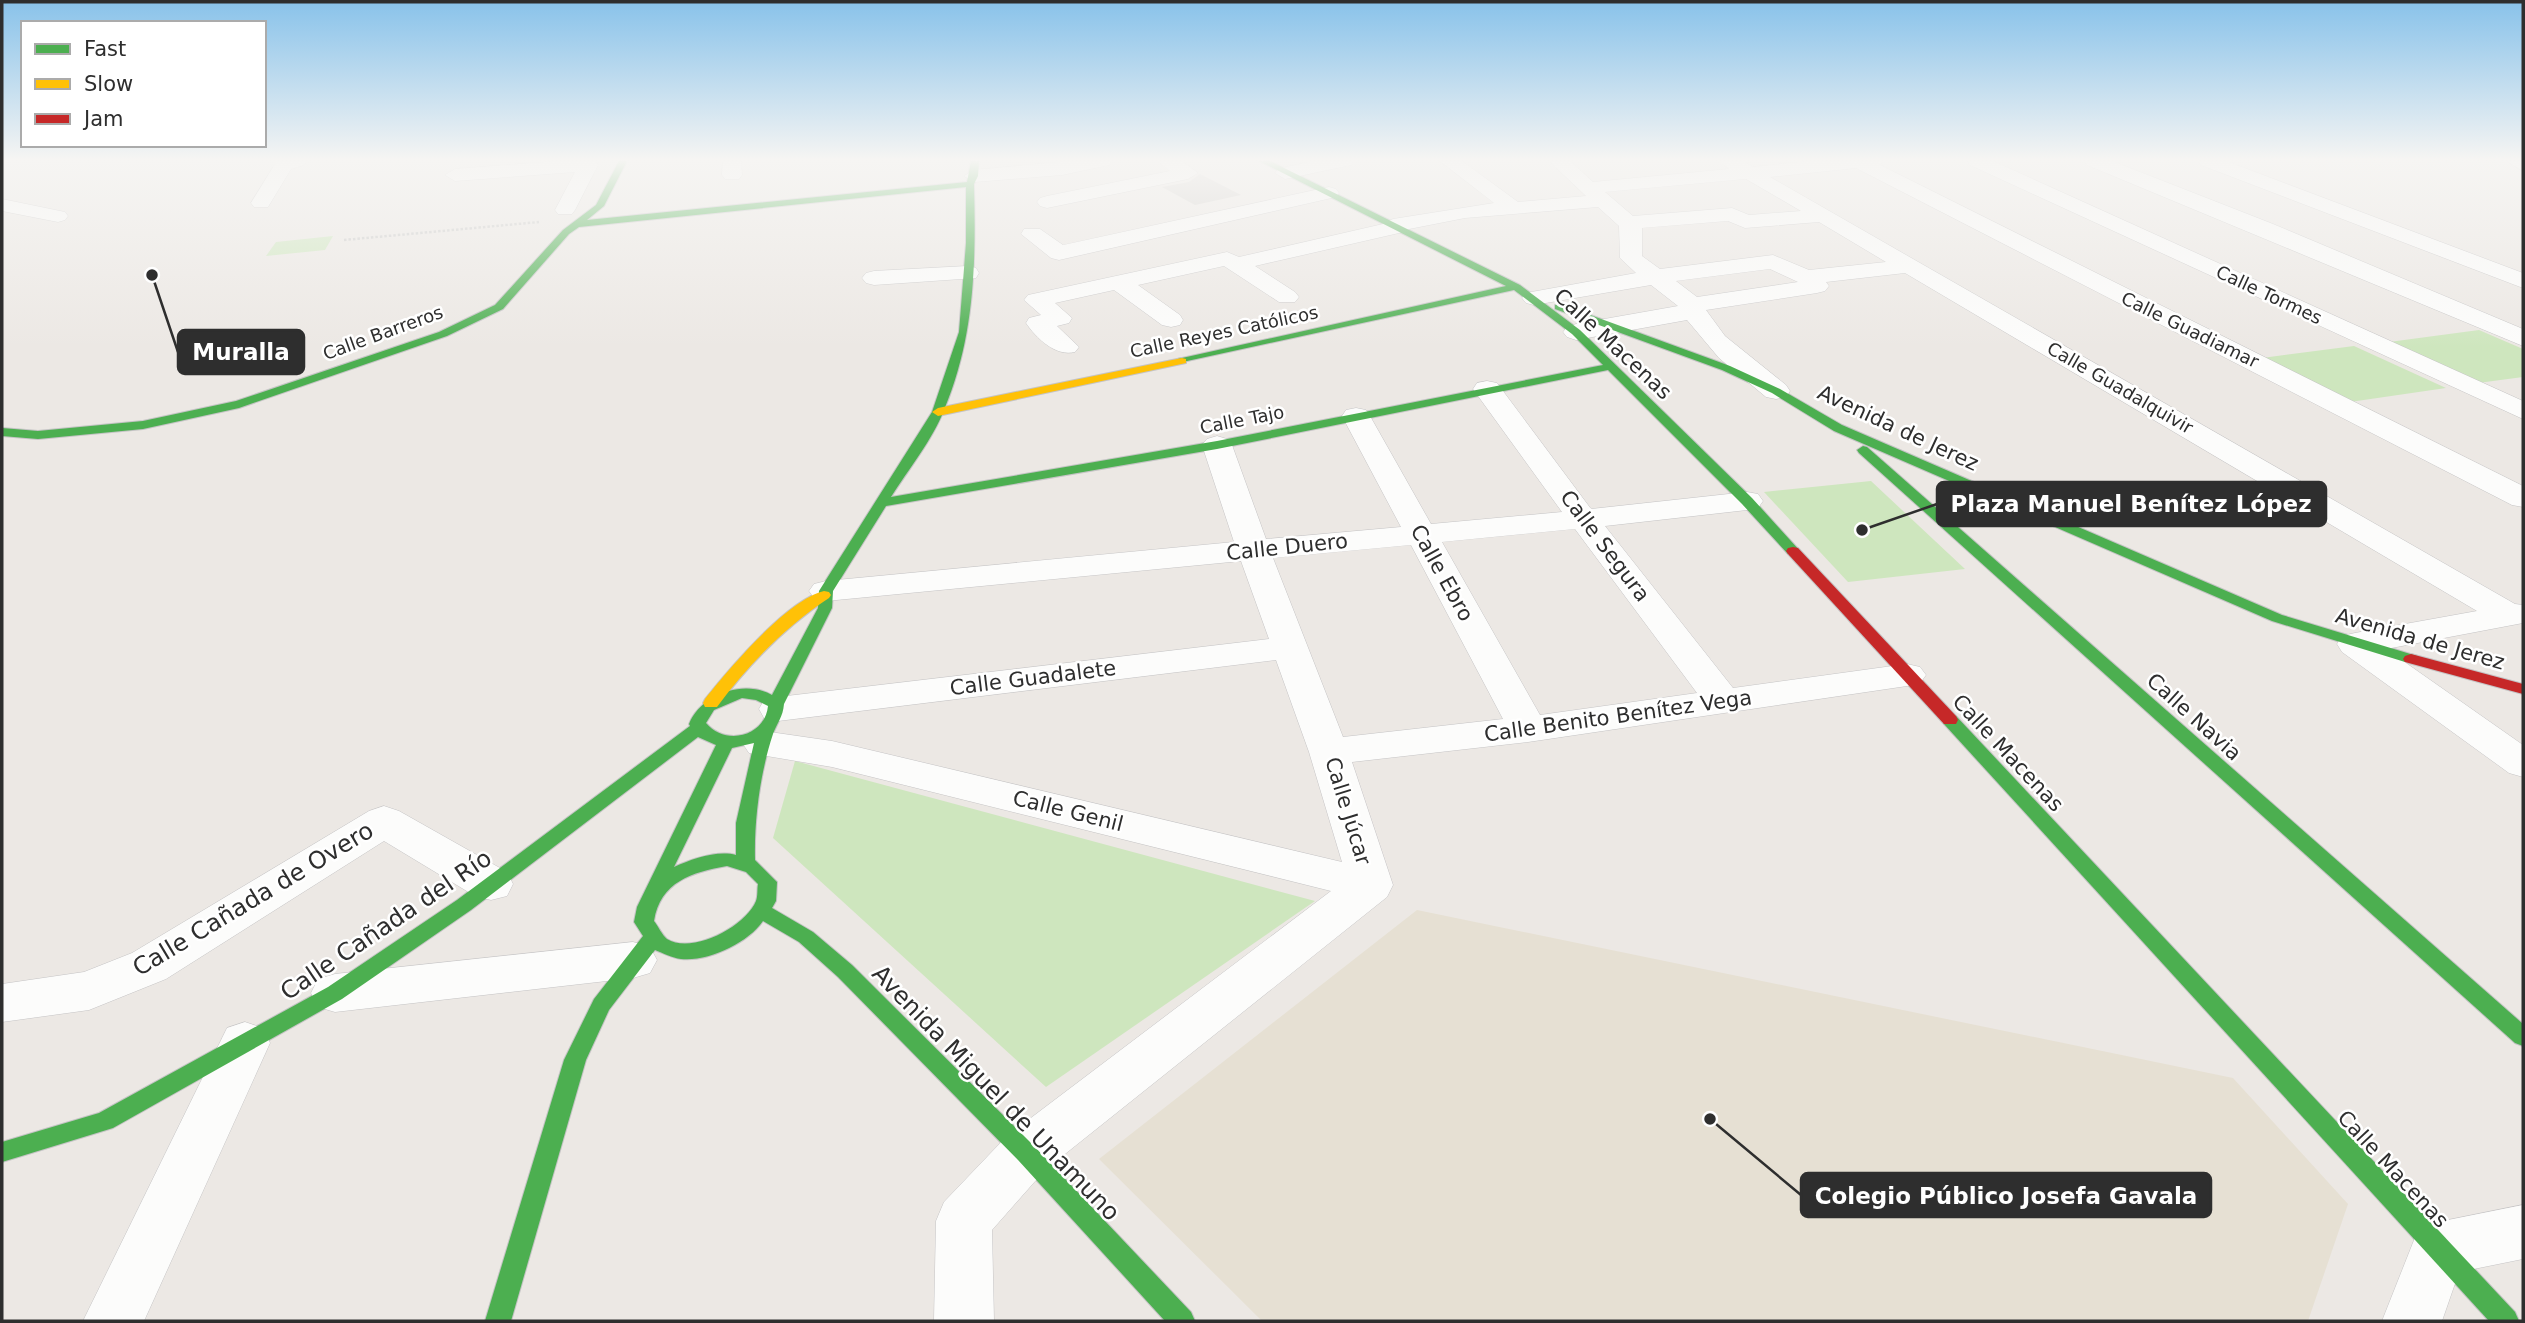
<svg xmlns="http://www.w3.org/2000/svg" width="2525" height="1323" viewBox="0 0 2525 1323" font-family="'DejaVu Sans',sans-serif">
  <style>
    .education { fill: #e6e0d3 }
    .green { fill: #cee6be }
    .building { fill: #d1cecb }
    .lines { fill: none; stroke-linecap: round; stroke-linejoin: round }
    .street-casing { stroke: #c5c4c5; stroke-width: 1 }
    .fast-casing { stroke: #c5c4c5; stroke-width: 2 }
    .slow-casing { stroke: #c5c4c5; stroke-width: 2 }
    .jam-casing { stroke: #c5c4c5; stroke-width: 2 }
    .path { stroke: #c9c9c8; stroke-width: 2.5; stroke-dasharray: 2.5 2; stroke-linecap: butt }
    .street { fill: #fcfcfb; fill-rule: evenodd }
    .fast { fill: #4caf50; fill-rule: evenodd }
    .slow { fill: #ffc107; fill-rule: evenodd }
    .jam { fill: #c62828; fill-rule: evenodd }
    .labels { text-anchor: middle; stroke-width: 5; stroke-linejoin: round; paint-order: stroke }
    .far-street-label { font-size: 18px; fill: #2e2e2e; stroke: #fff }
    .street-label { font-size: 21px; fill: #2e2e2e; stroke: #fff }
    .near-street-label { font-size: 24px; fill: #2e2e2e; stroke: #fff }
    .leader { fill: none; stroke: #2e2e2e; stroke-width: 2.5 }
    .callout-dot { fill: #2e2e2e; stroke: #fff; stroke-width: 2.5 }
    .callout { fill: #2e2e2e; stroke: #2e2e2e; stroke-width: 2.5 }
    .callout-label { font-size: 23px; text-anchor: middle; font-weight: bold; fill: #fff }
  </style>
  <rect width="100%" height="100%" fill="#ece8e4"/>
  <path class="education" d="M1417,910L2233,1078L2348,1204L2308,1321H1262L1099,1159Z"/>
  <g class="green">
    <path d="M333,236L325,250L266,256L276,242Z"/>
    <path d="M2479,330L2523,349V377L2478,383L2389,342Z"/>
    <path d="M2354,346L2446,388L2350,402L2262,358Z"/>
    <path d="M1871,481L1965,569L1848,582L1764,492Z"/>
    <path d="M795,761L1315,901L1046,1087L773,838Z"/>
  </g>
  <path class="building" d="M1200,174L1241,195L1195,205L1162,187L1189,182Z"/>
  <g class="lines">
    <defs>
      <g id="street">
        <path d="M277,161H306L304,165L291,169L268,207H254L251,203Z"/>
        <path d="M559,161H595L598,165L575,210L572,214H558L555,210L575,172L455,181L445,175L455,169Z"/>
        <path d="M723,161H741L742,175L739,179H725L722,175Z"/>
        <path d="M1071,161H1111L1109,165L1062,175L974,182L964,176L974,170Z"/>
        <path d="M1158,161H1182L1198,173L1188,179L1047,208L1040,206L1037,202L1040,198L1047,196L1170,171Z"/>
        <path d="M1314,161H1353L1351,165L1285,179L1275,173L1278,169Z"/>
        <path d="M1440,161H1462L1518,202L1586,196L1549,161H1570L1593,182L1729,169L1720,161H1743L1753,167L1810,161H1884L1880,165L2523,486V507L2512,505L1856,168L1770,177L2515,604L2523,605V623L2386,649L2523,745V777L2509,773L2342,652L2337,644L2342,636L2355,633L2477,611L1905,273L1826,282L1829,286L1825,291L1817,293L1706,310L1725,336L1786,385L1790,391L1786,397L1776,399L1766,397L1719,358L1687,320L1576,340L1567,337L1563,332L1567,327L1576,324L1678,306L1651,285L1534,305L1526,303L1522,298L1526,293L1636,273L1620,258L1619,226L1598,207L1465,218L1409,229L1399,233L1255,266L1295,292L1299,297L1295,302H1279L1224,266L1138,285L1180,315L1183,320L1180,325L1171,327L1162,325L1114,290L1055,303L1072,318L1069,323L1057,326L1079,347L1075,352C1056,357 1036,338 1026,323L1029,318L1041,315L1024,300L1028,295L1227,252L1239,257L1383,224L1393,219L1494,203ZM1746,179L1801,211L1749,215L1732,208L1633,216L1605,192ZM1728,221L1745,228L1819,222L1886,262L1809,270L1773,255L1660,269L1642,256V228ZM1770,269L1798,282L1697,297L1676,281Z"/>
        <path d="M1968,161H1993L2523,401V419L1970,165Z"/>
        <path d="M2085,161H2112L2273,224L2523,329V346L2087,165Z"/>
        <path d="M2199,161H2226L2523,273V288L2201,165Z"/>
        <path d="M2507,161H2523V171Z"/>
        <path d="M1329,187L1336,189L1339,193L1336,197L1059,260L1051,258L1021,234L1024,229H1040L1063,245Z"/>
        <path d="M2,199L65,212L68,216L65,220L58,222L2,211Z"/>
        <path d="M968,266L976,268L979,273L976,278L874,285L866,283L862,278L866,273L874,271Z"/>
        <path d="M1487,381L1497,383L1591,509L1747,492L1758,494L1763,501L1758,508L1747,510L1605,526L1733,688L1907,664L1920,667L1926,675L1920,683L1907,686L1528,742L1352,762L1393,885L1387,897L1045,1170L992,1230L994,1321H934L936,1221L944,1202L1007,1136L1331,891L832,767L749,753L743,744L749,735L763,731L832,741L1342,862L1309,752L1276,660L778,721L764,718L759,709L764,700L778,697L1269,639L1241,561L826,601L814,598L809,591L814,584L826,581L1234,542L1202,445L1207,439L1217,436L1227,439L1232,445L1266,539L1401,527L1342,416L1346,410L1356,408L1366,410L1370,416L1431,524L1562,512L1473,389L1477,383ZM1575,529L1697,693L1540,715L1442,542ZM1411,545L1503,719L1343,737L1273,558Z"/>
        <path d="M384,806L399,811L507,872L513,884L507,896L491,900L475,896L384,841L166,979L89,1010L2,1022V984L84,972L132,953L369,811Z"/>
        <path d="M633,942L650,947L657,960L650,973L633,978L335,1012L318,1007L311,993L318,979L335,974Z"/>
        <path d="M245,1022L263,1028L270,1043L144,1321H83L227,1028Z"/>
        <path d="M2523,1205V1259L2459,1272L2442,1321H2382L2418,1230L2438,1222Z"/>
      </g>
      <g id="fast">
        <path d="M619,161H627L604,206L587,220L967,182L971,161H979L978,176L974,184C976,263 975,336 944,410C933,439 908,470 891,497L1217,441L1603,365L1572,334L1514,290L1178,363V359L1182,358L1506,286L1259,161H1270L1520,285L1580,330L1752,498L1800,551L1798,554H1788L1742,504L1608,370L1217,449L886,506L833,591L832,608L784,704C783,717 777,723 773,734C760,773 754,820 755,860L777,882L776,901L772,908L813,932L852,965L1034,1146L1191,1312L1195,1321H1165L1018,1160L838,977L799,942L763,921C748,943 708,962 681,959C672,958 663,953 655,950L609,1010L586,1060L511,1321H485L564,1060L594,999L643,936L634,922L637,907L716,745L698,737L471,910L342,999L113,1128L2,1162V1142L99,1113L328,987L457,900L690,726L689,724C701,694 744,679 772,695L818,608L819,591L932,412L959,332L966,243V187L579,227L569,234L503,309L447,336L239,408L143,429L38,439L2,436V428L38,431L143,421L236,401L439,332L495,305L563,230L596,205ZM742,698L756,700L768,706C765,737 725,746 706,723L714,710ZM754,743L736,823V855C717,850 692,859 674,867L732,748ZM727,866L746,872L758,884C757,889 758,896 756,901C746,926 692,955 667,939C662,935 658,926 654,921C660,882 692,872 727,866Z"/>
        <path d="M1555,305H1563L1730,366L1780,389L1842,425L2282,615L2417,656L2419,659L2417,662H2405L2272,621L1834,431L1772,393L1722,370L1555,309Z"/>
        <path d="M1863,446L1867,447L2523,1024V1046L2515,1043L1859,453L1857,450Z"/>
        <path d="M1950,715L1956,716L2515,1312L2519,1321H2489L1944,724L1942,720Z"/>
      </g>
      <g id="slow">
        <path d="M1182,358L1186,359V363L938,416L932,412L938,408Z"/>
        <path d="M824,591L829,592L831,595L829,598C784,628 749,664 717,707H705L703,703L705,699C729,669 787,600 824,591Z"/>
      </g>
      <g id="jam">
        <path d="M1793,547L1798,548L1956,716L1958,720L1956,724H1944L1788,554L1786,551L1788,548Z"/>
        <path d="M2411,654L2523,684V694L2405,662L2403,659L2405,656Z"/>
      </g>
    </defs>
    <use href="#street" class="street-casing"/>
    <use href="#fast" class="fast-casing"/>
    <use href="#slow" class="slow-casing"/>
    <use href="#jam" class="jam-casing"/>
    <path class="path" d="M344,240L539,222"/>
    <use href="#street" class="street"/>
    <use href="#fast" class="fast"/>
    <use href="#slow" class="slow"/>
    <use href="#jam" class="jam"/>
  </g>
  <linearGradient id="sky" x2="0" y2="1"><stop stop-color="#88c2ea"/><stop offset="0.46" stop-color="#f6f5f3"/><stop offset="1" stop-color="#f6f5f3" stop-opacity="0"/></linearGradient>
  <rect width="2525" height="347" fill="url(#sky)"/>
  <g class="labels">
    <g class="far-street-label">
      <text transform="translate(2269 295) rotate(25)" y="6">Calle Tormes</text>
      <text transform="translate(2190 330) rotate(26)" y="6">Calle Guadiamar</text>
      <text transform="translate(1224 332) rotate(-12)" y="6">Calle Reyes Católicos</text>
      <text transform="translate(383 333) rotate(-20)" y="6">Calle Barreros</text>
      <text transform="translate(2120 388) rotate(30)" y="6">Calle Guadalquivir</text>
      <text transform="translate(1242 420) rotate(-11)" y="6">Calle Tajo</text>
    </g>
    <g class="street-label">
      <text transform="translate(1613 344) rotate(43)" y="7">Calle Macenas</text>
      <text transform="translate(1898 428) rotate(25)" y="7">Avenida de Jerez</text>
      <text transform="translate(1605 546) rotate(53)" y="7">Calle Segura</text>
      <text transform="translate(1287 547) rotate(-6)" y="7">Calle Duero</text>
      <text transform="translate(1442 573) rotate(61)" y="7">Calle Ebro</text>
      <text transform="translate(2420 639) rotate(16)" y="7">Avenida de Jerez</text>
      <text transform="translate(1033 678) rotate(-7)" y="7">Calle Guadalete</text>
      <text transform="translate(1618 716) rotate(-8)" y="7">Calle Benito Benítez Vega</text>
      <text transform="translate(2194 717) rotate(42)" y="7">Calle Navia</text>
      <text transform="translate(2008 753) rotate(47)" y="7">Calle Macenas</text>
      <text transform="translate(1068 811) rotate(14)" y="7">Calle Genil</text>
      <text transform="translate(1348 811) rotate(73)" y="7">Calle Júcar</text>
      <text transform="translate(2393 1169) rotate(47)" y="7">Calle Macenas</text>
    </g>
    <g class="near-street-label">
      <text transform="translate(253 899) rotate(-31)" y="8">Calle Cañada de Overo</text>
      <text transform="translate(386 925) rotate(-34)" y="8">Calle Cañada del Río</text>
      <text transform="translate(996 1093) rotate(46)" y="8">Avenida Miguel de Unamuno</text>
    </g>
  </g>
  <path class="leader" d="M152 275L178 352M1862 530L1937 504M1710 1119L1801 1195"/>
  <g class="callout-dot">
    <circle cx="152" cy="275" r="7"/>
    <circle cx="1862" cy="530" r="7"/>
    <circle cx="1710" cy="1119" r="7"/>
  </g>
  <g class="callout">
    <rect x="178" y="330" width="126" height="44" rx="7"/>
    <rect x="1937" y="482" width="389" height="44" rx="7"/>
    <rect x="1801" y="1173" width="410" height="44" rx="7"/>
  </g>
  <g class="callout-label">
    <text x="241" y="360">Muralla</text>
    <text x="2131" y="512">Plaza Manuel Benítez López</text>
    <text x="2006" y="1204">Colegio Público Josefa Gavala</text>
  </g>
  <rect width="2525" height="1323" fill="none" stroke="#2e2e2e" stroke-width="7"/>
  <rect x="21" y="21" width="245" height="126" fill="#ffffff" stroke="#ababab" stroke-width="2"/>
  <rect x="35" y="44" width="35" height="10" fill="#4caf50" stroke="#ababab" stroke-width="2"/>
  <text x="84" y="56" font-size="21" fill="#2e2e2e">Fast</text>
  <rect x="35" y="79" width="35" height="10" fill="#ffc107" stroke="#ababab" stroke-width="2"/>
  <text x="84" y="91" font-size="21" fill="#2e2e2e">Slow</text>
  <rect x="35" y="114" width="35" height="10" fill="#c62828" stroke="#ababab" stroke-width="2"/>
  <text x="84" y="126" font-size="21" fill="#2e2e2e">Jam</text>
</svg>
